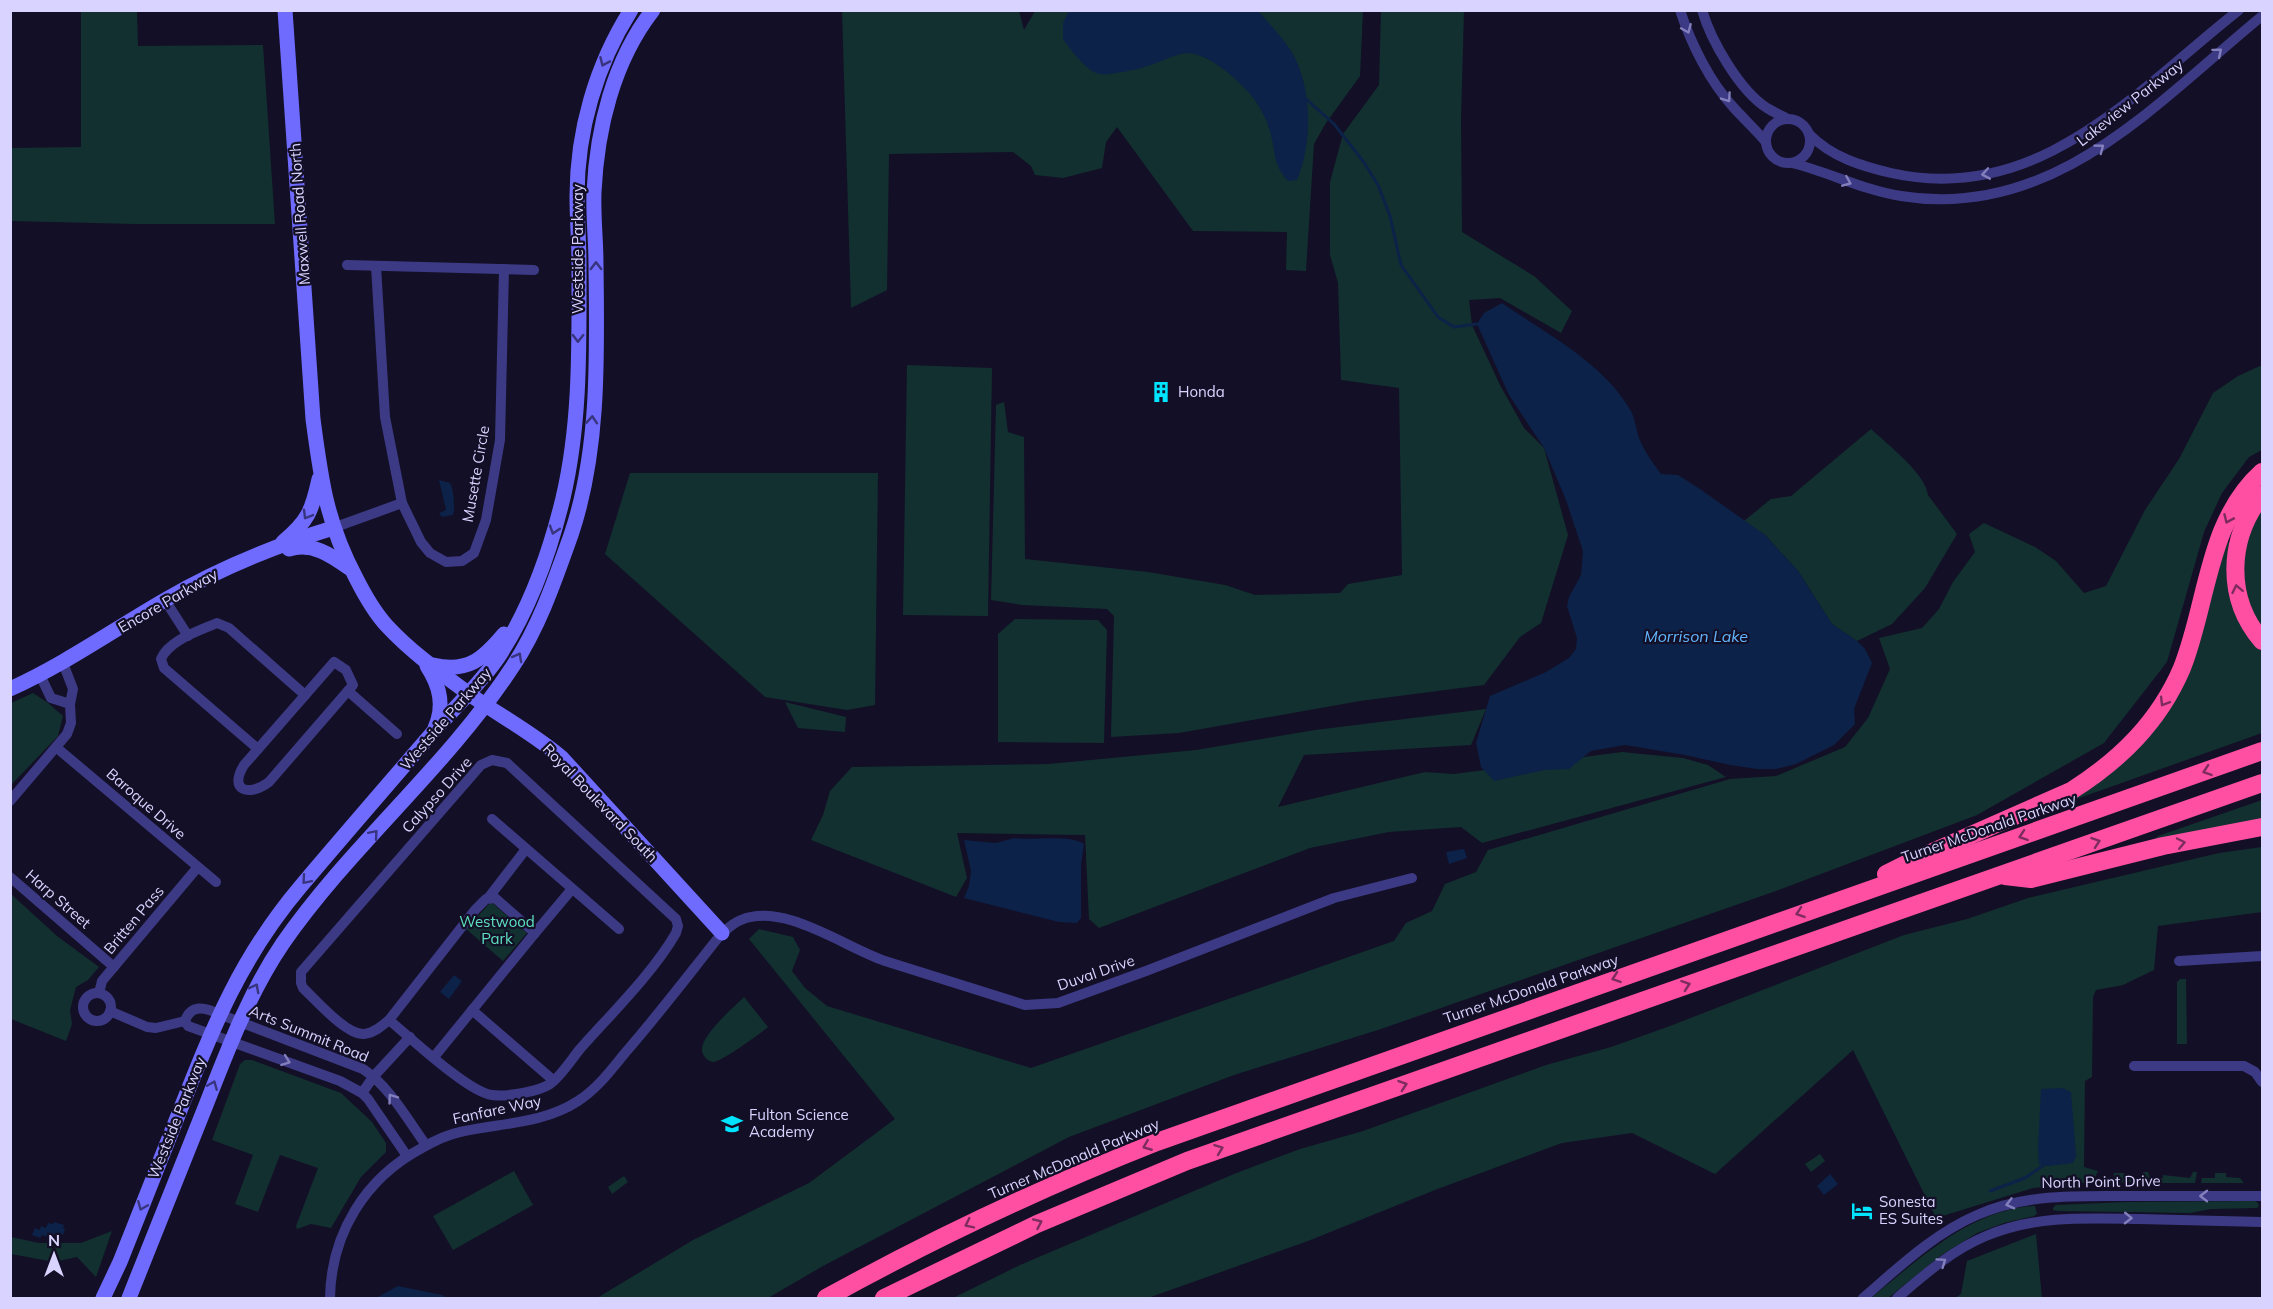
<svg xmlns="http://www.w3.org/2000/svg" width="2273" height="1309" viewBox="0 0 2273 1309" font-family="Mulish,sans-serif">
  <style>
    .green { fill: #12302f }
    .water { fill: #0c2248 }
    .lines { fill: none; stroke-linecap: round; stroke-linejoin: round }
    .stream { stroke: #0c2248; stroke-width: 3 }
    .street { stroke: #3d3a85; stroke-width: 10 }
    .secondary { stroke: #6f6bff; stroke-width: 15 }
    .highway { stroke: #ff4fa3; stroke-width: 18 }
    .oneway { stroke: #837fbc }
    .oneway2 { stroke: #38347d }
    .oneway3 { stroke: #7d2c5e }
    .labels { text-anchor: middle; stroke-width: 4.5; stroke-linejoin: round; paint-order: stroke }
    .street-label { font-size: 15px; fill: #d9d4ff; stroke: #130f26 }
    .poi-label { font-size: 15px; fill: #d9d4ff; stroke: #130f26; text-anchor: start }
    .park-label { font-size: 15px; fill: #5fe0c0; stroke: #130f26 }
    .water-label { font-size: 16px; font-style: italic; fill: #62b6ff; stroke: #130f26 }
  </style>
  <rect width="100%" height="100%" fill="#130f26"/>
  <g class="green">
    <path d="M81,11H137L138,46L263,45L275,224H135L11,221V148L81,147Z"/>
    <path d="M842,11H1019L1024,30L1035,11H1363L1360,76L1326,123L1314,144L1306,271L1286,270L1287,232L1193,231L1117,127L1106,142L1102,168L1063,178L1035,175L1031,166L1013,152L889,154L887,290L851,308Z"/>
    <path d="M1381,11H1464L1461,119L1462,232L1534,276L1572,311L1561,333L1500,298L1469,300L1472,325L1500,385L1524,428L1544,448L1568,535L1541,623L1520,637L1484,685L1360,701L1179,733L1111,737L1114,616L1107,609L1022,605L991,600L996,405L1004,402L1008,432L1024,437L1025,559L1148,572L1225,585L1255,595L1340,593L1348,584L1402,575L1399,388L1341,380L1338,283L1330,255V182L1343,134L1379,85Z"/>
    <path d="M907,365L992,368L988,616L903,615Z"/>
    <path d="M2262,365V450L2249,457L2222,493L2204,532L2167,662L2104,743L1977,815L1776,891L1381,1029L1234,1075L1069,1137L823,1266L768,1298H597L693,1240L809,1183L895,1119L749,939L759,929L793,937L800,950L792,971L805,988L827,1006L1031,1068L1394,941L1406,923L1432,911L1445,884L1476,872L1488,850L1730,779L1776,776L1845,747L1868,718L1890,669L1879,638L1922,628L1939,609L1953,582L1975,552L1969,534L1984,523L2035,547L2056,561L2084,593L2106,586L2145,510L2179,459L2213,393L2238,376Z"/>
    <path d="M1871,429C1887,444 1926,474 1928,495L1957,534L1925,588L1892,624L1857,641L1832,624L1798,571L1765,535L1744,521L1771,499L1791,496Z"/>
    <path d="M630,473H878L875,705L847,710L765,697L605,554Z"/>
    <path d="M2262,508V631L2242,589L2243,545Z"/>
    <path d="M2224,542L2232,543L2227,557L2230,595L2246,634L2262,652V733L2071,801L2177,693Z"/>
    <path d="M1015,619L1098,620L1107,630L1104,743L998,742V634Z"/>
    <path d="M33,693L48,703L63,716L58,736L11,785V703Z"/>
    <path d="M785,702L846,717L845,732L798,728Z"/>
    <path d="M1486,709L1471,745L1304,755L1278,807L1425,772L1454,774L1622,752L1683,758L1708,765L1726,777L1482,843L1461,827L1389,832L1310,848L1099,928L1089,919L1085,835L957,833L967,878L956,897L811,840L823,815L830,791L852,767L1049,764L1196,750L1315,730Z"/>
    <path d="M2262,800V819L2153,840L2158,836Z"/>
    <path d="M2262,847V912L2158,926L2154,970L2123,985L2096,990L2093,997L2092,1077L2085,1081L2084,1167L2098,1171L2093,1182L2033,1188L1936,1218L1853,1050L1715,1174L1632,1133L1562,1143L1435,1190L1308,1241L1148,1298H953L1020,1265L1234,1174L1300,1149L1363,1131L1546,1065L1611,1047L1670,1026L1904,935L1967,919L2028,898L2219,853Z"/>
    <path d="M11,894L57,936L99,967L88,980L76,987L70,1010L72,1024L66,1041L11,1019Z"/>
    <path d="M491,902L527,933L503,961L466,929Z"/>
    <path d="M2180,979H2186L2187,1044H2177V982Z"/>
    <path d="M744,997L768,1027C760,1034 722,1061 714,1062C709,1062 705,1058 703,1054C695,1040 734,1007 744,997Z"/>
    <path d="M245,1060H252L341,1093L372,1122L386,1143V1152L361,1177L331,1228L311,1224L297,1229L296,1226L318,1168L280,1155L258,1212L235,1204L253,1155L212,1140L240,1064Z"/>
    <path d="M1820,1154L1825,1161L1811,1172L1805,1164Z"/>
    <path d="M514,1171L533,1205L453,1250L433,1216Z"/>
    <path d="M2143,1172H2148L2150,1178H2163V1175L2190,1178L2193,1172H2197L2195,1183H2146L2143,1178Z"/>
    <path d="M2114,1173H2124L2125,1177H2137L2139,1180L2138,1182L2100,1183V1178L2114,1177Z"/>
    <path d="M2215,1173H2226V1177L2240,1178L2244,1183H2201L2202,1178H2215Z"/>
    <path d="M624,1176L628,1182L612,1194L608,1187Z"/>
    <path d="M2255,1201L2258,1203L2259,1206L2257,1208L2211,1209L2190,1213L2058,1211L2053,1210V1208L2056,1205L2126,1202Z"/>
    <path d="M2035,1206L2037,1214L2034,1216L2004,1223L1977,1233L1940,1256L1888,1298H1871C1918,1260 1971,1209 2035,1206Z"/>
    <path d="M112,1231L96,1277L77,1257L54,1262L11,1254V1237L39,1243H81Z"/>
    <path d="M2036,1234L2042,1298H1955L1961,1294L1967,1261Z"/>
  </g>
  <g class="water">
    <path d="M1069,11L1256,10L1261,14C1273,28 1288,43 1296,60C1312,95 1312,144 1297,180L1288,181C1273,164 1276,155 1271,135C1263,103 1242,82 1216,64C1185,44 1178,56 1148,66C1137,70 1127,71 1116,73C1109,74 1102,76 1094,72C1085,68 1069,48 1063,39V23Z"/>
    <path d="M1502,303C1545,333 1602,362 1629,408C1635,416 1636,429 1639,438C1644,451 1653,463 1661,474L1678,475L1700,489L1765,535L1798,571L1832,624L1857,641L1865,649L1872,663L1854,709L1855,724L1834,745L1796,764L1776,769H1757L1730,765L1685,755L1625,745L1591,751L1569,769L1545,770L1494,781L1481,767L1476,743L1490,696L1546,672L1569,658L1576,649L1577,638L1567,606L1569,597L1581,575L1583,551L1566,500L1544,448L1509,395L1477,324L1484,313Z"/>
    <path d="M439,480L450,483C454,490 455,507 453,515L442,517L439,513L446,510Z"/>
    <path d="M1014,838C1034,841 1068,834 1084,844L1081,865V918L1077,923L1059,922L964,898L969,886L971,871L964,840L996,843Z"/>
    <path d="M1464,849L1467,858L1449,864L1446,852Z"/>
    <path d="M454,975L462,981L449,999L440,992Z"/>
    <path d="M2063,1088L2071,1092L2076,1156L2073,1163L2048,1166L2039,1164L2038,1147L2041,1089Z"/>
    <path d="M1830,1174L1838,1184L1824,1195L1817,1186Z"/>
    <path d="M54,1222L64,1225L63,1228L65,1229L63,1235L57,1233L55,1237L49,1234L48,1237L42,1235L40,1238L32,1235L35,1228L40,1230L41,1226L46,1228L48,1223L53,1224Z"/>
    <path d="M398,1286L442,1295L447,1298H376Z"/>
  </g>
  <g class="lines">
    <g class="stream">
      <path d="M1306,99L1334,124L1363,161L1378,185L1390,216L1401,265L1438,317L1454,327L1477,324"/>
      <path d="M1990,1191L2025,1178L2044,1165"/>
    </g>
    <g class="street">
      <path d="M1680,10C1691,44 1710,82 1734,108C1745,120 1756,130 1766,142"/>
      <path d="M1702,10C1711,41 1740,91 1767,108C1773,112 1781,115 1788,119"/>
      <circle cx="1788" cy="141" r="22"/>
      <path d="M1810,135C1832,157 1861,166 1891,173C2038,206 2135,92 2239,10"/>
      <path d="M1792,163C1829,172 1862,190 1901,196C2053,221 2156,103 2262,16"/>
      <path d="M347,265L534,270"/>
      <path d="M376,266L385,417L402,503L421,542L430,553L446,562L462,561L474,553L486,520L500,440L504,269"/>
      <path d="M333,528L402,503"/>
      <path d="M165,600L188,636"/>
      <path d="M334,662L346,670L353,685L269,782C249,797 228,791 244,765Z"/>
      <path d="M40,675L51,698L70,704L73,689L63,663"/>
      <path d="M348,691L397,734"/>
      <path d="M57,748L216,882"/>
      <path d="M258,749L164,668L161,659C169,640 199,631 217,623L229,628L305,695"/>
      <path d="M10,801L67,734L71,723L70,704"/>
      <path d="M492,819L619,929"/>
      <path d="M10,877L114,967"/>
      <path d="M489,897L526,849"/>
      <path d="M535,933L572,889"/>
      <path d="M2179,961L2262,956"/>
      <circle cx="97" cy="1007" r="14"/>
      <path d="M99,993L102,981L197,868"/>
      <path d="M472,1010L553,1080"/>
      <path d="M110,1011L147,1027L156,1028L185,1021"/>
      <path d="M389,1020C411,1038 468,1092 492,1095C506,1097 538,1092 550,1084C561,1076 571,1060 580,1049C611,1014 653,973 676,933L678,926L676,919L507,763L492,760L481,765L301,972V983L303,988C316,1000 346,1035 364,1034C374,1033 382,1026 389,1020L475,910L486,899L495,898L535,933L434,1057"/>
      <path d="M2134,1066H2244L2255,1072L2262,1082"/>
      <path d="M362,1093L374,1076L410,1037"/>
      <path d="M407,1156L368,1099L362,1093L340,1081L188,1026L185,1021C191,1004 205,1007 219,1014L363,1069C390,1087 407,1119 426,1145"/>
      <path d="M330,1298C331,1234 365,1178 422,1148C434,1141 446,1135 460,1132C499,1123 543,1124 578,1101C597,1089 611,1070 625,1053C659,1014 690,973 722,933C728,928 735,922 741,920C784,902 844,947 885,961L1025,1005L1058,1003L1146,971L1334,898L1412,878"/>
      <path d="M1863,1298C1898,1268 1933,1234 1977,1215C2027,1193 2080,1196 2134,1196C2177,1196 2220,1196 2262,1196"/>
      <path d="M1897,1298C1924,1275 1952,1250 1986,1236C2035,1215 2087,1218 2139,1219C2180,1220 2221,1221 2262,1222"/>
    </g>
    <g class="secondary">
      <path d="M285,10L313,419C321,479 326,521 355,576C364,594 374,612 387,626C412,653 442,674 472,696C502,717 534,734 562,758L722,933"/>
      <path d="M283,542C308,521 312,511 319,479"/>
      <path d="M289,549C312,542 331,555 349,568"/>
      <path d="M433,665C468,673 483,659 504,634"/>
      <path d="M427,666C440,686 445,706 435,728"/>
      <path d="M10,689C65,664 113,630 165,600C218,569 274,546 333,528"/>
      <path d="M103,1298L120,1262C140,1212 159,1163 179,1113C213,1027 240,958 301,886C345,834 390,782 435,730C456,706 481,683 499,656C529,610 550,552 563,498C581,422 579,342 579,264C579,241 577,219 577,196C577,131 596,65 631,10"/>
      <path d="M129,1298C155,1234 180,1169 206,1105C228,1049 249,993 283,943C351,845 447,767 513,666C539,627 555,580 571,535C600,450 597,353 596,264C596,240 593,216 594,192C597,129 613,61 653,10"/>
    </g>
    <g class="highway">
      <path d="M2262,495C2228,538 2225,598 2262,641"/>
      <path d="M1886,874L1910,862L2071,791C2120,760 2159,722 2182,668C2208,603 2207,521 2262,472"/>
      <path d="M2005,876L2031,879L2163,846L2262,827"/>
      <path d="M826,1298C933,1239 1043,1187 1157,1142L2262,751"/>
      <path d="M884,1298L1037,1224L1187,1161L2262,783"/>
    </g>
  </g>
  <defs><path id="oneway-chevron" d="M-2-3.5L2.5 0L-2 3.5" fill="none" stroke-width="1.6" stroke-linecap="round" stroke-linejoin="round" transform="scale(1.5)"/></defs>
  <g class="oneway">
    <use href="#oneway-chevron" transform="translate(1687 29) rotate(67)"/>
    <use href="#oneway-chevron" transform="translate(2218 52) rotate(-40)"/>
    <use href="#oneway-chevron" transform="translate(1727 98) rotate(55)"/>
    <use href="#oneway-chevron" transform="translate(2100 148) rotate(-37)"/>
    <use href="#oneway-chevron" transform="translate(1986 174) rotate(170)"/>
    <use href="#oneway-chevron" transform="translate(1847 182) rotate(23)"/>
    <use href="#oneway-chevron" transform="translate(286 1061) rotate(20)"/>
    <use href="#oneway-chevron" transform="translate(392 1098) rotate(-126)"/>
    <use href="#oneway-chevron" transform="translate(2204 1196) rotate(-180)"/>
    <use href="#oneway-chevron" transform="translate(2010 1204) rotate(165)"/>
    <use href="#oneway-chevron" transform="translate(2128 1218) rotate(1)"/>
    <use href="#oneway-chevron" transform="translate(1942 1262) rotate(-35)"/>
  </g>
  <g class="oneway2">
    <use href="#oneway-chevron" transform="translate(604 62) rotate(114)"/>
    <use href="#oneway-chevron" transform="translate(596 266) rotate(-90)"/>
    <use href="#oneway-chevron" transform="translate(578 338) rotate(91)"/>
    <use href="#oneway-chevron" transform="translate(592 420) rotate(-86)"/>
    <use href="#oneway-chevron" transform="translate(307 515) rotate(120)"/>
    <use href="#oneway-chevron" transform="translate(554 530) rotate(108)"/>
    <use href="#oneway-chevron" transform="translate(518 657) rotate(-61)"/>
    <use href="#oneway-chevron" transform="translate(374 834) rotate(-49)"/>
    <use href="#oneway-chevron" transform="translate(306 880) rotate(131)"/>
    <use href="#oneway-chevron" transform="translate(255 988) rotate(-62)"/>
    <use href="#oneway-chevron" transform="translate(213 1085) rotate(-68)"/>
    <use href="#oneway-chevron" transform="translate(142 1206) rotate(112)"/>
  </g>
  <g class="oneway3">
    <use href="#oneway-chevron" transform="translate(2228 519) rotate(114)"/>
    <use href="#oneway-chevron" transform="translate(2237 589) rotate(-102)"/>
    <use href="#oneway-chevron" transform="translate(2164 702) rotate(121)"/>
    <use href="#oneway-chevron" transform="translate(2207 771) rotate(161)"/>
    <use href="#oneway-chevron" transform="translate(2023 836) rotate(161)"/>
    <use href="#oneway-chevron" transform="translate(2096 842) rotate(-19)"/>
    <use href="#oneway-chevron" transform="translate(2181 843) rotate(-12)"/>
    <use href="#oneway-chevron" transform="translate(1800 913) rotate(161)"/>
    <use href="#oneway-chevron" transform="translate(1616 978) rotate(161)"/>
    <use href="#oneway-chevron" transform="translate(1686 985) rotate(-19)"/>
    <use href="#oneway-chevron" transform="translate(1403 1085) rotate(-19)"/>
    <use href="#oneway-chevron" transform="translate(1147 1146) rotate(158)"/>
    <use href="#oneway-chevron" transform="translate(1219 1149) rotate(-20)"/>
    <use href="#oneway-chevron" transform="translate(1038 1223) rotate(-24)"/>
    <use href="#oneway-chevron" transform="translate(969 1224) rotate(154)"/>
  </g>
  <defs>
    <symbol id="building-bare" viewBox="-9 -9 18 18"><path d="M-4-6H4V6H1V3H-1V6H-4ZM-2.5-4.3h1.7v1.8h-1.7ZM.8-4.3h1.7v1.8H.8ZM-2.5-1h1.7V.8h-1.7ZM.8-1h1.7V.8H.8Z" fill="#00e5ff" stroke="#130f26" stroke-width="2.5" paint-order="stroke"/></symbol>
    <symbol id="school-bare" viewBox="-9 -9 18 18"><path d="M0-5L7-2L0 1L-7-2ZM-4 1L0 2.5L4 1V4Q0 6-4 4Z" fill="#00e5ff" stroke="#130f26" stroke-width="2.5" paint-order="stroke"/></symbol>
    <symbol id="hotel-bare" viewBox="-9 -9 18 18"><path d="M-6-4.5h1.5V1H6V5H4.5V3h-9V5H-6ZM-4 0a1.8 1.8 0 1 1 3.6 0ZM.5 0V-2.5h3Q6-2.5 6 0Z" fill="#00e5ff" stroke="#130f26" stroke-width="2.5" paint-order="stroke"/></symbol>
  </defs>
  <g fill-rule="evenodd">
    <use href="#building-bare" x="1146" y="377" width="30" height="30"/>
    <use href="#school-bare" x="717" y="1109" width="30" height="30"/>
    <use href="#hotel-bare" x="1847" y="1196" width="30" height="30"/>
  </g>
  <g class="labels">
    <g class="street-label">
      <text transform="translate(2130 103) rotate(-38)" y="5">Lakeview Parkway</text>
      <text transform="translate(300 214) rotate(-94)" y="5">Maxwell Road North</text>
      <text transform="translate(578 249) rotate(-90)" y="5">Westside Parkway</text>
      <text transform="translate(476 474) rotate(-80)" y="5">Musette Circle</text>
      <text transform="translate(168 601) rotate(-30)" y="5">Encore Parkway</text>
      <text transform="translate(446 719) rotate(-49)" y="5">Westside Parkway</text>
      <text transform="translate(437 795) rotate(-48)" y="5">Calypso Drive</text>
      <text transform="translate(600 803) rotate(46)" y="5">Royal Boulevard South</text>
      <text transform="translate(146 804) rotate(41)" y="5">Baroque Drive</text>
      <text transform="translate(1989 828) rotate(-19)" y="5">Turner McDonald Parkway</text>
      <text transform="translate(58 899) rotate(41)" y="5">Harp Street</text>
      <text transform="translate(134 920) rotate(-50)" y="5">Britten Pass</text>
      <text transform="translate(1096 973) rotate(-19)" y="5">Duval Drive</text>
      <text transform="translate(1531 989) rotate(-19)" y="5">Turner McDonald Parkway</text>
      <text transform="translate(309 1034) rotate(22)" y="5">Arts Summit Road</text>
      <text transform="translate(497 1110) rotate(-12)" y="5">Fanfare Way</text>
      <text transform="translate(177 1118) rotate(-68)" y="5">Westside Parkway</text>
      <text transform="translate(1074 1159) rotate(-23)" y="5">Turner McDonald Parkway</text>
      <text transform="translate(2101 1182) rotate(-1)" y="5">North Point Drive</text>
    </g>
    <g class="poi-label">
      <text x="1178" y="397">Honda</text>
      <text x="749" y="1120">Fulton Science<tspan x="749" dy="17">Academy</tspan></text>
      <text x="1879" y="1207">Sonesta<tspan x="1879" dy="17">ES Suites</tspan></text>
    </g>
    <g class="park-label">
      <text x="497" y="927">Westwood<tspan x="497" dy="17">Park</tspan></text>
    </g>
    <g class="water-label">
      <text x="1696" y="642">Morrison Lake</text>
    </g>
  </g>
  <rect width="2273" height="1309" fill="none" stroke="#d9d4ff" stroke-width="24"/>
  <g transform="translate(54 1255)" stroke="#130f26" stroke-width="4.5" paint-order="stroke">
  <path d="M0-4.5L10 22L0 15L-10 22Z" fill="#d9d4ff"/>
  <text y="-9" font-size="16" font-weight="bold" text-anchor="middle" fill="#d9d4ff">N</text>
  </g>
</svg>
